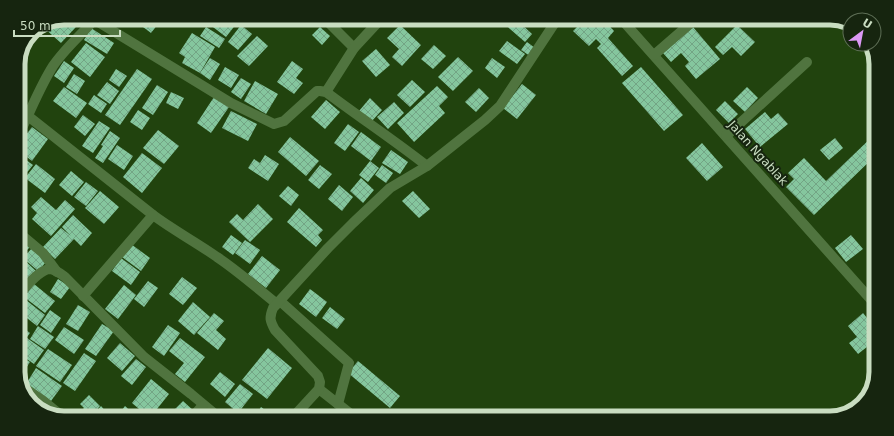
<svg xmlns="http://www.w3.org/2000/svg" width="894" height="436" viewBox="0 0 894 436" font-family="'DejaVu Sans',sans-serif">
  <style>
    .building { fill: url(#building-cross-hatch) }
    .lines { fill: none; stroke-linecap: round; stroke-linejoin: round }
    .minor { stroke: #50743f; stroke-width: 10 }
    .labels { text-anchor: middle; stroke-width: 4; stroke-linejoin: round; paint-order: stroke }
    .street-label { font-size: 12px; fill: #c9ddc1; stroke: #16250f }
    .rim { fill: none; stroke: #c9ddc1; stroke-width: 5 }
  </style>
  <defs>
    <pattern id="building-cross-hatch" width="8" height="8" patternUnits="userSpaceOnUse"><rect width="8" height="8" fill="#85c69e"/><path d="M0 0l8 8M0 8l8-8" fill="none" stroke="#73a585"/></pattern>
  </defs>
  <rect width="100%" height="100%" fill="#21430e"/>
  <g class="building">
    <path d="M64,18H66L76,27L61,43L43,27Z"/>
    <path d="M131,18L152,19H162L151,33Z"/>
    <path d="M213,19H240L226,37L209,24Z"/>
    <path d="M435,20H446L441,26Z"/>
    <path d="M501,21H518L532,34L525,42Z"/>
    <path d="M583,21H605L614,31L608,38L633,66L622,76L597,48L601,44L596,39L589,46L573,31Z"/>
    <path d="M241,25L252,34L238,50L228,42Z"/>
    <path d="M400,25L421,45L402,66L392,57L399,49L387,38Z"/>
    <path d="M737,25L755,42L741,56L732,47L723,55L715,47Z"/>
    <path d="M206,27L225,39L219,48L200,36Z"/>
    <path d="M320,27L330,36L322,45L312,35Z"/>
    <path d="M693,27L720,59L696,79L685,66L689,62L681,53L671,62L663,53Z"/>
    <path d="M91,28L114,43L107,54L84,40Z"/>
    <path d="M192,33L215,47L200,73L182,63L185,57L179,53Z"/>
    <path d="M257,36L268,46L249,66L237,56Z"/>
    <path d="M507,41L525,54L517,64L499,51Z"/>
    <path d="M527,42L535,48L530,56L521,50Z"/>
    <path d="M86,43L105,57L90,77L71,62Z"/>
    <path d="M434,45L446,56L433,69L421,59Z"/>
    <path d="M376,49L390,65L376,77L362,61Z"/>
    <path d="M458,57L473,71L453,91L438,77Z"/>
    <path d="M210,58L220,64L210,80L200,73Z"/>
    <path d="M492,58L505,67L497,78L485,68Z"/>
    <path d="M64,61L74,68L64,83L54,76Z"/>
    <path d="M292,61L303,69L296,78L303,83L294,94L277,82Z"/>
    <path d="M225,67L239,75L231,88L218,80Z"/>
    <path d="M641,67L683,115L664,131L622,83Z"/>
    <path d="M116,69L127,76L119,87L109,80Z"/>
    <path d="M137,69L152,79L120,125L105,115Z"/>
    <path d="M74,74L85,81L77,94L66,87Z"/>
    <path d="M241,78L251,84L241,99L231,92Z"/>
    <path d="M412,80L425,92L410,107L397,95Z"/>
    <path d="M255,81L278,94L266,114L244,101Z"/>
    <path d="M107,82L119,91L110,104L97,95Z"/>
    <path d="M522,84L536,95L517,119L503,108Z"/>
    <path d="M157,85L168,92L153,115L142,108Z"/>
    <path d="M437,86L448,97L439,106L445,113L414,142L397,123Z"/>
    <path d="M64,87L87,103L76,118L53,101Z"/>
    <path d="M747,87L758,98L745,112L733,101Z"/>
    <path d="M479,88L489,98L476,112L465,102Z"/>
    <path d="M171,92L184,98L178,109L166,103Z"/>
    <path d="M94,95L107,104L101,113L88,104Z"/>
    <path d="M214,97L229,107L211,133L197,123Z"/>
    <path d="M370,98L382,110L371,122L359,111Z"/>
    <path d="M326,100L340,112L325,129L311,117Z"/>
    <path d="M725,101L738,114L729,123L716,110Z"/>
    <path d="M394,102L404,113L388,129L377,117Z"/>
    <path d="M138,110L150,118L142,130L130,122Z"/>
    <path d="M231,111L257,124L248,141L222,128Z"/>
    <path d="M765,112L771,119L778,113L788,124L760,147L745,129Z"/>
    <path d="M83,115L95,124L85,136L74,127Z"/>
    <path d="M99,121L110,128L93,153L82,146Z"/>
    <path d="M348,124L359,132L345,151L334,143Z"/>
    <path d="M32,127L48,139L32,161L18,150V145Z"/>
    <path d="M158,130L179,146L164,164L143,148Z"/>
    <path d="M110,131L120,138L103,163L95,158L103,146L101,145Z"/>
    <path d="M361,132L381,147L371,161L351,146Z"/>
    <path d="M875,134V156L814,215L786,187L794,179L788,173L804,158L826,181Z"/>
    <path d="M290,137L319,161L306,176L278,152Z"/>
    <path d="M835,138L843,148L829,160L820,150Z"/>
    <path d="M702,143L723,167L707,181L686,158Z"/>
    <path d="M117,145L133,156L124,170L108,159Z"/>
    <path d="M391,150L408,162L400,174L382,163Z"/>
    <path d="M142,153L162,168L142,193L123,177Z"/>
    <path d="M18,154L33,165L25,175L18,170Z"/>
    <path d="M265,155L279,164L268,181L248,168L254,159L260,163Z"/>
    <path d="M370,161L379,168L368,182L359,175Z"/>
    <path d="M36,164L55,179L45,193L25,178Z"/>
    <path d="M320,165L332,174L319,189L308,180Z"/>
    <path d="M382,165L393,173L386,183L375,175Z"/>
    <path d="M71,171L84,182L72,196L59,185Z"/>
    <path d="M361,178L374,190L363,203L350,191Z"/>
    <path d="M86,182L98,191L86,206L74,197Z"/>
    <path d="M339,185L353,197L342,211L328,199Z"/>
    <path d="M288,186L299,195L291,206L279,196Z"/>
    <path d="M100,191L119,207L104,224L85,208Z"/>
    <path d="M413,191L430,209L419,218L402,201Z"/>
    <path d="M18,197L26,203L20,211L18,210Z"/>
    <path d="M41,197L56,210L65,200L75,209L51,236L32,219L37,213L31,207Z"/>
    <path d="M258,204L273,219L250,242L229,222L237,214L243,220Z"/>
    <path d="M299,208L323,230L318,235L322,240L316,247L287,222Z"/>
    <path d="M73,215L92,233L81,246L74,239L55,259L43,247L61,228L71,236L62,227Z"/>
    <path d="M231,235L242,243L233,255L222,247Z"/>
    <path d="M851,235L863,249L846,262L835,248Z"/>
    <path d="M18,236L30,247L24,253L18,247Z"/>
    <path d="M245,240L260,250L250,264L235,253Z"/>
    <path d="M131,244L150,258L141,271L122,257Z"/>
    <path d="M18,248L24,254L18,261Z"/>
    <path d="M32,248L47,261L38,271L23,258Z"/>
    <path d="M262,256L280,270L266,288L248,274Z"/>
    <path d="M22,258L36,271L21,289L18,287V262Z"/>
    <path d="M121,258L140,272L131,285L112,271Z"/>
    <path d="M182,277L197,288L183,305L169,294Z"/>
    <path d="M58,279L70,287L61,299L50,292Z"/>
    <path d="M148,281L158,288L144,307L134,299Z"/>
    <path d="M34,284L55,301L45,313L24,297Z"/>
    <path d="M124,285L136,295L118,319L105,309Z"/>
    <path d="M310,289L327,302L316,317L299,304Z"/>
    <path d="M26,300L45,315L37,326L18,311Z"/>
    <path d="M193,302L210,317L194,335L178,321Z"/>
    <path d="M78,305L90,312L78,331L66,324Z"/>
    <path d="M330,307L345,319L337,329L322,318Z"/>
    <path d="M50,310L61,318L51,333L40,325Z"/>
    <path d="M214,313L224,321L216,330L226,339L218,350L197,333Z"/>
    <path d="M863,313L872,324V343L858,354L849,343L857,337L848,326Z"/>
    <path d="M18,324L30,333L18,349Z"/>
    <path d="M102,324L114,331L96,356L85,349Z"/>
    <path d="M168,325L180,333L164,356L152,347Z"/>
    <path d="M38,326L54,337L45,349L30,339Z"/>
    <path d="M64,327L84,340L74,354L55,340Z"/>
    <path d="M27,338L44,350L34,364L18,353V351Z"/>
    <path d="M180,338L205,357L185,382L175,374L184,363L169,351Z"/>
    <path d="M120,343L135,356L122,371L107,358Z"/>
    <path d="M268,348L292,368L267,399L242,380Z"/>
    <path d="M48,349L72,365L60,382L36,366Z"/>
    <path d="M84,353L96,361L75,391L63,383Z"/>
    <path d="M18,355L30,362L19,379L18,376Z"/>
    <path d="M136,359L146,367L132,385L121,376Z"/>
    <path d="M358,361L400,396L390,408L348,373Z"/>
    <path d="M36,368L62,386L51,401L26,384Z"/>
    <path d="M220,372L235,384L225,397L210,384Z"/>
    <path d="M151,379L169,394L153,414H145L132,403Z"/>
    <path d="M240,384L253,394L238,413L225,402Z"/>
    <path d="M89,395L100,406L93,414H78L84,408L80,404Z"/>
    <path d="M27,396L42,411L41,412L26,398Z"/>
    <path d="M183,401L195,412L192,414H170Z"/>
    <path d="M101,406L108,414H94Z"/>
    <path d="M125,406L134,414H119Z"/>
    <path d="M261,407L272,415H256Z"/>
  </g>
  <g class="lines">
    <g class="minor">
      <path d="M95,20L231,103L274,124L284,121L317,91H320L326,92C359,117 394,140 427,166"/>
      <path d="M326,20L354,48"/>
      <path d="M623,21L873,302"/>
      <path d="M654,55L692,22"/>
      <path d="M326,92L354,48L380,20"/>
      <path d="M28,116L153,215C173,230 196,242 217,257C238,271 257,288 277,304"/>
      <path d="M18,136C30,113 39,88 53,66C65,48 82,34 96,18"/>
      <path d="M726,136L807,62"/>
      <path d="M18,232L43,253L57,272"/>
      <path d="M18,295C25,288 40,268 51,269C56,270 61,274 65,277L144,357L191,394L215,414"/>
      <path d="M83,296L153,215"/>
      <path d="M280,301L349,363L338,404"/>
      <path d="M22,386L42,400L58,413"/>
      <path d="M319,389L352,415"/>
      <path d="M195,414L203,405"/>
      <path d="M295,415L319,389L320,382L318,376L275,330C270,321 269,318 273,308L328,248L353,223L390,188L427,166L485,120L500,106L556,21"/>
    </g>
  </g>
  <g class="labels">
    <g class="street-label">
      <text transform="translate(758 153) rotate(48)" y="4">Jalan Ngablak</text>
    </g>
  </g>
  <path d="M0 0H894V436H0ZM64 25H830A39 39 0 0 1 869 64V372A39 39 0 0 1 830 411H64A39 39 0 0 1 25 372V64A39 39 0 0 1 64 25Z" fill="#16250f" fill-rule="evenodd"/>
  <path class="rim" d="M64 25H830A39 39 0 0 1 869 64V372A39 39 0 0 1 830 411H64A39 39 0 0 1 25 372V64A39 39 0 0 1 64 25Z"/>
  <g transform="translate(862 32) rotate(32)"><circle r="19" fill="#16250f" stroke="#5e6f56"/>
  <path d="M0-3L7 15L0 10L-7 15Z" fill="#dc99f5"/>
  <text y="-6" font-size="11" font-weight="bold" text-anchor="middle" fill="#c9ddc1">U</text>
  </g>
  <path d="M14 30v6h106v-6" fill="none" stroke="#c9ddc1" stroke-width="2"/>
  <text x="20" y="30" font-size="12" fill="#c9ddc1" stroke="#16250f" stroke-width="3" paint-order="stroke">50 m</text>
</svg>
